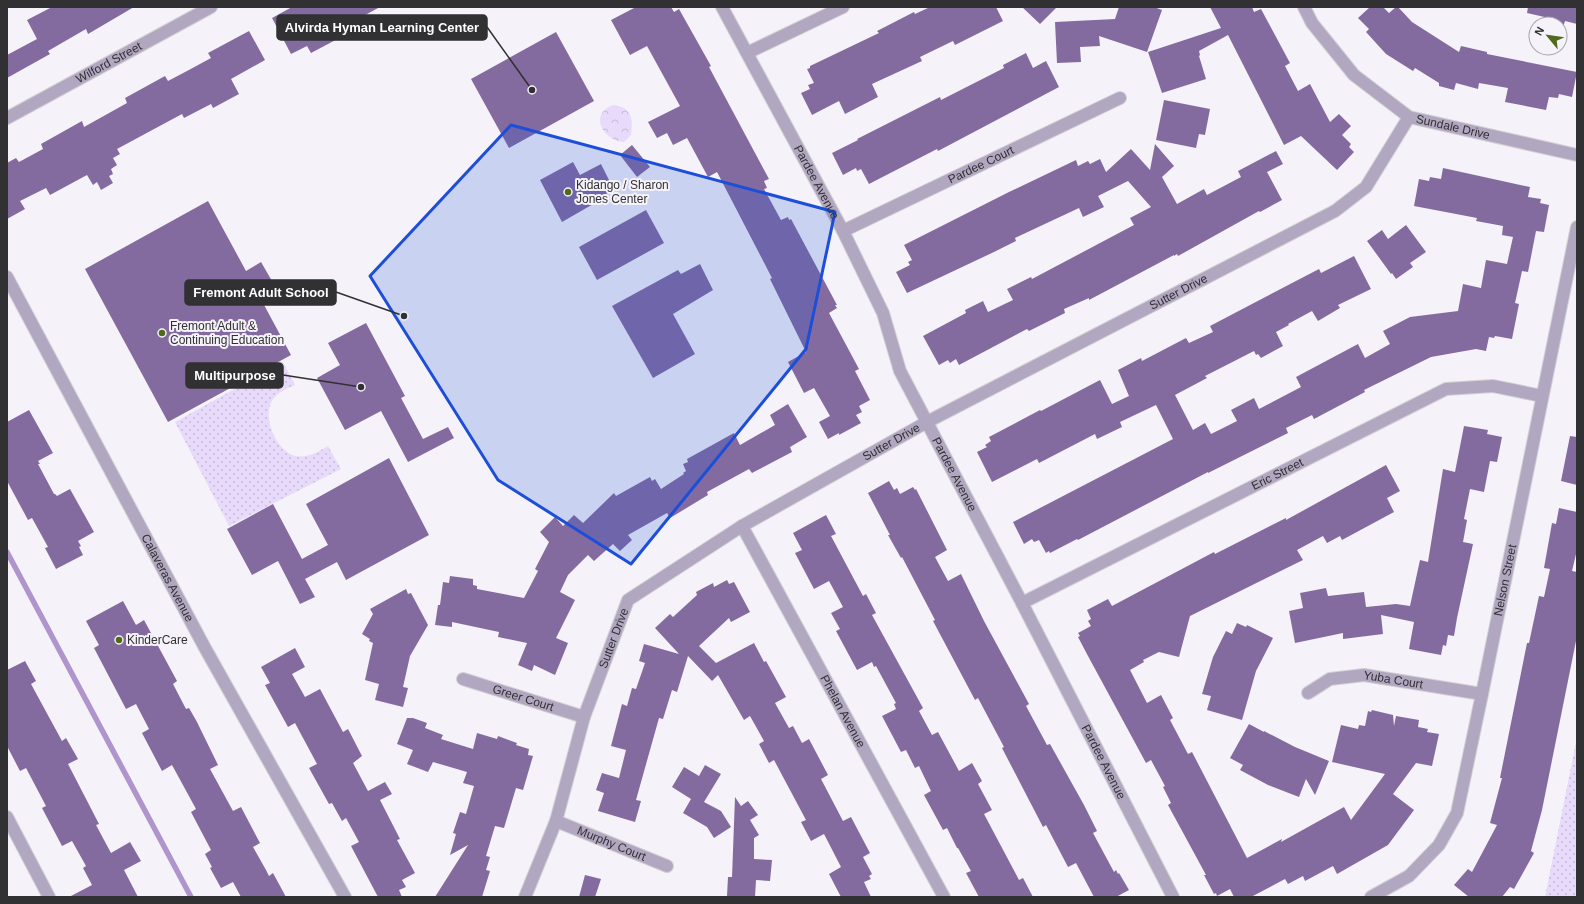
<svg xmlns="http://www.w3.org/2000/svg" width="1584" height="904" viewBox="0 0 1584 904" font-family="Arial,sans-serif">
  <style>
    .grass { fill: url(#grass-dots) }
    .park { fill: url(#park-crowns) }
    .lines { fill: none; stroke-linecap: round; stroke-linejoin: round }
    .stream { stroke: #af95cc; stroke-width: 5.5 }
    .building { fill: #846b9f }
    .minor-casing { stroke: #d2d0d5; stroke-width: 14 }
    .minor { stroke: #b2a7c0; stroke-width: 12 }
    .marked { fill: #1d4ed8; fill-opacity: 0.2; stroke: #1d4ed8; stroke-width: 3; stroke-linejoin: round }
    .poi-dot { fill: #506a1b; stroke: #f5f3f9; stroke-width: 1.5 }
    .labels { text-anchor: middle; stroke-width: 4; stroke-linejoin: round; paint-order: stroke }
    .street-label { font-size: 12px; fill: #313032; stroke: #f5f3f9 }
    .poi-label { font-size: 12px; fill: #313032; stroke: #f5f3f9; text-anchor: start }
    .leader { fill: none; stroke: #313032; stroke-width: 1.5 }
    .callout-dot { fill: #313032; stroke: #f5f3f9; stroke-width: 1.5 }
    .callout { fill: #313032; stroke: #313032; stroke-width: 1.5 }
    .callout-label { font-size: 13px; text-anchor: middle; font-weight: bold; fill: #fff }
  </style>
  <defs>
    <pattern id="grass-dots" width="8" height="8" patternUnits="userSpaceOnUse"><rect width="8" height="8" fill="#e8dafa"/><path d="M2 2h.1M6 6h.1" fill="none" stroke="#c7bbd7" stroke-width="1.8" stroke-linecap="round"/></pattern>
    <pattern id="park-crowns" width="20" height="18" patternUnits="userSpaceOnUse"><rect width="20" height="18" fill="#e8dafa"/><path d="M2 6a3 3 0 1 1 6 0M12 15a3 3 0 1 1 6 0" fill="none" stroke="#c7bbd7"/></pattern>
  </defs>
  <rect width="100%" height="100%" fill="#f5f3f9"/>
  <g class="grass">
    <path d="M283,362L295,385C288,388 279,392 274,398C260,414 276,452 296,456C308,458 318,452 328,446L341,469L229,526L175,422Z"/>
    <path d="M1577,737V897H1545Z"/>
  </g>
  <path class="park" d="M613,105C632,107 633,119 631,135L624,142C603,141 588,114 613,105Z"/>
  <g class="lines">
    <path class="stream" d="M7,552L191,897"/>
  </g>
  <g class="building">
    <path d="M52,7H134L88,34L86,29L48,51L50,54L7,78V55L37,39L27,20Z"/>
    <path d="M292,7H380L341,28L345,35L311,53L307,46L291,54L272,18Z"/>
    <path d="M636,7H671L674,12L679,9L711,66L709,67L769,179L764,181L767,188L764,189L781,220L788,217L789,220L791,219L837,305H835L837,308L829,313L859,369L855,371L870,400L859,406L862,412L856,415L861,423L839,435V433L828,439L819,422L830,416L814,388L804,393L788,362L806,352L770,279L772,278L717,172L708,177L687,138L673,145L667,133L657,138L648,122L680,106L647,46L630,55L611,20Z"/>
    <path d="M930,7H996L1003,21L955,45L953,41L920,57L922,61L872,84L878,97L845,114L839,101L812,115L801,93L810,89L808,85L814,83L807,69L810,68V66L879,33L877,31L914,12L915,14Z"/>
    <path d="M1022,7H1057L1040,24Z"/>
    <path d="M1119,7H1154L1162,10L1147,52L1099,36L1100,46L1080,47L1081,62L1057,63L1055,22L1115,19Z"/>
    <path d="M1210,7H1252L1254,12L1261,9L1290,63L1285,66L1298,91L1310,84L1330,122L1339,114L1351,126L1342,135L1351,144L1349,147L1354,152L1337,170L1301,136L1284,145L1228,35L1199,51L1200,55L1199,56L1206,79L1162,93L1148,52L1221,28Z"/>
    <path d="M1370,7H1383L1389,13L1396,7H1398L1412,22L1459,52L1461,46L1487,52V54L1577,72L1572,97L1559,94L1558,98L1549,97L1546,110L1505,102L1508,88L1479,83L1478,89L1456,83L1454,90L1439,86V83L1415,68L1413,71L1386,54L1366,32L1369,29L1358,18Z"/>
    <path d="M1528,7H1577V24L1565,21L1563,27L1560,26V24H1547L1549,18L1527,13Z"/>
    <path d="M249,31L265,60L231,79L239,94L213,108L211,104L184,118L182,114L117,149L120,154L113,158L117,165L111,169L113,174L109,176L113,183L101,190L97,182L93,185L87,175L50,195L46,188L20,201L25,209L7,219V163L16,158L19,162L43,149L41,144L82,121L84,127L127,103L125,98L165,76L168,81L187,71L211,58L208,53Z"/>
    <path d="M556,32L594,101L509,148L471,79Z"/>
    <path d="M1026,53L1033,68L1046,61L1059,87L938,151L937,149L869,184L861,169L857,171L856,168L843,175L832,153L858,140L857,139L940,97L941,100L1004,68L1003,65Z"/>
    <path d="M1164,100L1210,109L1205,135L1199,134L1196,148L1156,140Z"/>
    <path d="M1155,144L1174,166L1162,177L1177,204L1204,189L1207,195L1241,177L1238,171L1276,151L1283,164L1267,172L1282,200L1260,212L1259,211L1178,256L1177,254L1174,256V255L1089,300V298L1064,309L1065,313L1029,331L1027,329L959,365L956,359L950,363L948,360L939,365L923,336L966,313L965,310L983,301L988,312L1013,300L1007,289L1031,277L1032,279L1134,225L1130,218L1151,207L1128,181L1098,196L1104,207L1083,217L1079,208L1015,238L1016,241L994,252L907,293L896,272L910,265L908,262L912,260L904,245L1009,192L1076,160L1078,166L1088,161L1090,164L1100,159L1106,172L1131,149L1150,170Z"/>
    <path d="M632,145L650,167L637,177L620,155Z"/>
    <path d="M573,162L580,175L601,164L614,190L594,200L595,203L562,222L540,180Z"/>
    <path d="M1443,168L1530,187L1528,197L1541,199L1540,203L1549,205L1544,232L1536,231L1528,272L1522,271L1515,303L1519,304L1512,339L1495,336L1494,338L1489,337L1486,351L1476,349L1431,357L1364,390L1365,392L1314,419L1312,415L1286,428L1288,433L1208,473V472L1078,540L1077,539L1050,553L1049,551L1046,553L1039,540L1034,542L1032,539L1024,544L1013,522L1173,439L1156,405L1120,422L1122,427L1097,439L1095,434L1039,463L1037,459L992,482L977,452L987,447L985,445L991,441L989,437L1040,410L1041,411L1100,380L1112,404L1129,396L1118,370L1141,358L1142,361L1186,338L1189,343L1213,332L1210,326L1319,269L1321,273L1354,256L1371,289L1338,305L1340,308L1318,321L1312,311L1288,324L1289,325L1276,332L1283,346L1261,358L1258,354L1256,355L1254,351L1205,376L1207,378L1175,395L1193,430L1205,423L1211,434L1237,421L1231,410L1254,398L1259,409L1301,387L1296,377L1358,344L1365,358L1390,344L1383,331L1410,317L1458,311L1463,284L1481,288L1486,260L1507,264L1513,237L1502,235L1503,226L1476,221L1477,218L1414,206L1419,179L1429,181L1430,177L1441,179Z"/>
    <path d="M208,201L246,271L261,262L272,281L256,290L291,355L168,422L85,269Z"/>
    <path d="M646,210L664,243L597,280L579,247Z"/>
    <path d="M1406,225L1426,252L1410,263L1413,267L1396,279L1392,273L1391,274L1367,241L1382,230L1388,239Z"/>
    <path d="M700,264L713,290L673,314L695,354L653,378L612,306L678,270L681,274Z"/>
    <path d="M366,323L405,396L401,398L423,439L448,427L454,438L408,462L381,411L345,430L317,378L340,365L328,343Z"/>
    <path d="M788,404L807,437L790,447L792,452L752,473L749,469L707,492L708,495L670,518L667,513L628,535L632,540L620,551L613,544L594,561L588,555L568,575L560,592L575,600L556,638L568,643L555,675L534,665L532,671L518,665L527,643L498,637L499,632L452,622V627L435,625L438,605H440L443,582L449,583L450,576L473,579V585L477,586V589L524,598L538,571L535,569L549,542L540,532L555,517L563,526L574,515L583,523L614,493L616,496L650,477L652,481L655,479L661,489L684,474L683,473L686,471L683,464L688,462L687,459L734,433L740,445L775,425L770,415Z"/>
    <path d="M29,410L53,453L38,461L40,464H38L54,494H55L57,496L70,489L94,532L78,541L81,546L79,547L83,555L56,569L45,548L48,547L32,518L28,520L7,481V422Z"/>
    <path d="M1464,426L1488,430L1487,434L1502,437L1497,462L1490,461L1484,492L1470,489L1464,519L1467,520L1463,542L1473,544L1457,618L1454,636L1448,635L1446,646L1443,645L1441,655L1409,649L1414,622L1381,615L1383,634L1343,639V633L1295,643L1289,611L1303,608L1300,593L1326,588L1328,596L1364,592L1366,607L1396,604L1410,606L1420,560L1428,562L1443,469L1455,472Z"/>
    <path d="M1570,436L1577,437V485L1561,481Z"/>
    <path d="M389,458L429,535L346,580L337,562L305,579L315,597L300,604L278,561L252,575L227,529L273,504L302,559L328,545L306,504Z"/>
    <path d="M1386,465L1400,491L1387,498L1394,512L1342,540L1340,536L1327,543L1323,536L1297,550L1303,560L1190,616L1179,657L1159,652L1143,660L1144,662L1130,670L1147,703L1161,695L1173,718L1170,720L1188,754L1192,752L1247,858L1282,839L1281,842L1344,807L1351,820L1385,774L1332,762L1341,725L1358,729L1359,725L1365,726L1368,711L1371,712L1372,710L1393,715L1394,726L1396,716L1419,720L1418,727L1428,729L1427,732L1439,734L1432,766L1416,763L1393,794L1414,810L1388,845L1337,874L1333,866L1305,881L1303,876L1288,884L1285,879L1251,897H1234L1230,889L1217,896L1216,893L1214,894L1204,875H1206L1168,805L1171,803L1163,787L1165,786L1151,760L1146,763L1088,656L1078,637L1080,636L1078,633L1091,626L1088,621L1091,619L1087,610L1108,599L1112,606L1214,552L1215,554L1286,518V520Z"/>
    <path d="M889,481L894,490L897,488L900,494L913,487L915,490L916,489L947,550L935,557L948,581L961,574L984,621L1029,704L1026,706L1047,745L1050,744L1084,805L1097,831L1093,833L1114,872L1116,870L1118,874L1119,873L1129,890L1116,897H1094L1076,863L1068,867L1046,825L1043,827L1002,748L1004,747L978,698L975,700L933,621L935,620L902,557L901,558L888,535H890L868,493Z"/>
    <path d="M1559,508L1577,512V550L1572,571L1577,572V636L1542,810L1531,851L1534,853L1514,889L1510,887L1502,897H1469L1454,885L1468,869L1472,872L1497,825L1490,823L1502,778H1500L1527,643H1529L1539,596L1544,597L1550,569L1544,568L1552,523L1556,524Z"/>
    <path d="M826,515L836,534L831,536L863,596L866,594L876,613L872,615L923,708L919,711L932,735L938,732L959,771L972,763L982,781L978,784L992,810L984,814L1019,880L1023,878L1033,897H979L966,873L971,871L958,848H957L947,828L943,830L924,795L931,791L919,766L915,768L906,750L901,752L882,716L896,709L894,704L896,703L876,666L874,667L872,662L857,670L836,631L840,629L831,613L843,607L829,581L814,589L795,553L802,550L793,533Z"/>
    <path d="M727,580L729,584L734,582L750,612L731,622L729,618L699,646L716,663L754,643L764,662L766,661L786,697L775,703L789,728L793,726L802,743L809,739L828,775L821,779L843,821L851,817L870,853L863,857L872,874L869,876L871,879L864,882L871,897H841L829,874L841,867L824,834L811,841L801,822L806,820L774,760L769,763L759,744L764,741L750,716L744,720L718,675L712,681L688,656L677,692L672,690L663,719L659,718L636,800L641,801L635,822L598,811L604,793L596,790L602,773L619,778L626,750L611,746L622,704L627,706L632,688L636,689L645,663L639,661L644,644L679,654L655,628L670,614L673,617L697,595L696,592L713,583L714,587Z"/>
    <path d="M406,589L408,594L411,593L428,625L410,656L403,687L408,688L403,707L375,700L379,684L365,680L373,643L369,641L370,639L362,634L373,614L370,609Z"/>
    <path d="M123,601L136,625L144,620L177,681L173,684L186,709L189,708L197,722L218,765L210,769L233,811L241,807L260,843L253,847L266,870L269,876L273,873L286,897H241L233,882L221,888L210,868L212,867L205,854L211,850L191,812L196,809L172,765L162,771L142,733L149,729L136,704L126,709L94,648L99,645L86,621Z"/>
    <path d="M1237,623L1246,627L1247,625L1273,638L1256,671L1242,720L1207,710L1211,696L1202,694L1213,657L1226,631L1232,634Z"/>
    <path d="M295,648L305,667L292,674L305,697L320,689L343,732L348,729L362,756L353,763L368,791L385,782L392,794L380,800L400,839L397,840L415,873L402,880L406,887L399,890L402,897H378L351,846L359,842L346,818L342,821L332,803L329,804L309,768L317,764L295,723L288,727L265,685L270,683L261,667Z"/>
    <path d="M25,661L36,681L31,684L62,741L66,738L78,759L68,764L99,824L96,825L111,853L130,842L141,861L124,870L138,897H69L92,885L83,868L86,866L72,841L62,846L42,808L46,806L26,768L20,771L7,746V670Z"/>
    <path d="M407,718H413L427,723L425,728L443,735L441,739L473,749L477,733L497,739L498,736L517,743L516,745L529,749L528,755L533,756L523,790L516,788L504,828L495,826L486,856L490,857L486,870L490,871L482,897H435L468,845L450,855L456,834L453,833L460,812L466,814L474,786L463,783L467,772L433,762L428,772L407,764L413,750L397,744Z"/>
    <path d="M1249,724L1264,732V731L1295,747L1329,761L1315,795L1306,779L1299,797L1268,785L1240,770L1243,765L1230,758Z"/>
    <path d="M705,765L721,774L704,802L721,811L731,827L714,838L707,827L683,813L691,799L672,787L684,767L699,776Z"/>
    <path d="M735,797L741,806L748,801L758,815L750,820L759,835L754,838V859L772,860L770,881L756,880L755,897L727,896L728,877H732Z"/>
    <path d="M585,875L601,879L595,897H579Z"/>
  </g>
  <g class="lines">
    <defs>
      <g id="minor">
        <path id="s1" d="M722,7L843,231L883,313L900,371L1022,603L1173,897"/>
        <path id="s2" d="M1304,7L1312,23L1354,75L1409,117L1577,155"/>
        <path d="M747,53L843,7"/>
        <path id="s3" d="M7,118L211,7"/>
        <path id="s4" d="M843,231L1120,98"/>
        <path id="s5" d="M7,277L205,648L345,897"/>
        <path id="s6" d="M742,526L944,897"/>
        <path id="s7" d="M1022,603L1446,389L1493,386L1542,396"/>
        <path id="s8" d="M463,679L584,717"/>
        <path id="s9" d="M1308,693L1330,679L1364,675L1482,694"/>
        <path d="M7,817L49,897"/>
        <path id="s10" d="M556,821L667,866"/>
        <path id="s11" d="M525,897L556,821L584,717L628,600L742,526L927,422L1335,211L1366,187L1409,117"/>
        <path id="s12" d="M1371,897L1409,876L1439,845L1457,813L1482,694L1577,227"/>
      </g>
    </defs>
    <use href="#minor" class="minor-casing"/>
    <use href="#minor" class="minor"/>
  </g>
  <path class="marked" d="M511,125L835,212L806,349L631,564L498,480L370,276Z"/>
  <g class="poi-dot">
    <circle cx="568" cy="192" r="4"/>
    <circle cx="162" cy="333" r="4"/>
    <circle cx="119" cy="640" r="4"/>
  </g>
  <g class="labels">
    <g class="street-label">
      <text dy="4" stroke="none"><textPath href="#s3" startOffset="116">Wilford Street</textPath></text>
      <text dy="4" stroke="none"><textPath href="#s2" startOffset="199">Sundale Drive</textPath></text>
      <text dy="4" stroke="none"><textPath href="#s4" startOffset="153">Pardee Court</textPath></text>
      <text dy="4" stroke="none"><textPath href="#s1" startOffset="199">Pardee Avenue</textPath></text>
      <text dy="4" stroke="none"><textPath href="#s11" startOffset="946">Sutter Drive</textPath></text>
      <text dy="4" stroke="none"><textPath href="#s11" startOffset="622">Sutter Drive</textPath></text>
      <text dy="4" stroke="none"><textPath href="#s7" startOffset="286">Eric Street</textPath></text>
      <text dy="4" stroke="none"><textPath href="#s1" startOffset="523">Pardee Avenue</textPath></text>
      <text dy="4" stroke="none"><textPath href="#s5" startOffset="341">Calaveras Avenue</textPath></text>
      <text dy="4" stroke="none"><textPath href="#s12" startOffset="361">Nelson Street</textPath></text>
      <text dy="4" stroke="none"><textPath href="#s11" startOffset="274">Sutter Drive</textPath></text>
      <text dy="4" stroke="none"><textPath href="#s9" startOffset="90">Yuba Court</textPath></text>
      <text dy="4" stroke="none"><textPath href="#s8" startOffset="63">Greer Court</textPath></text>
      <text dy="4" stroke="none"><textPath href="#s6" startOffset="211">Phelan Avenue</textPath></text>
      <text dy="4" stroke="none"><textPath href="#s1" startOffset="847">Pardee Avenue</textPath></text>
      <text dy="4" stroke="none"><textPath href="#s10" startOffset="60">Murphy Court</textPath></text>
    </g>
    <g class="poi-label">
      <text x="576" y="189">Kidango / Sharon<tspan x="576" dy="14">Jones Center</tspan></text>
      <text x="170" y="330">Fremont Adult &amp;<tspan x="170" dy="14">Continuing Education</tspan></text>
      <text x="127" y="644">KinderCare</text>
    </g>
  </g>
  <path class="leader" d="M532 90L487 27M404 316L336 292M361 387L283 375"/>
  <g class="callout-dot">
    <circle cx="532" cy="90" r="4"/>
    <circle cx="404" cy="316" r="4"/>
    <circle cx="361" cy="387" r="4"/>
  </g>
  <g class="callout">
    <rect x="277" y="15" width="210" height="25" rx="4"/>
    <rect x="185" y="280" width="151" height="25" rx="4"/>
    <rect x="186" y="363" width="97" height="25" rx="4"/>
  </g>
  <g class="callout-label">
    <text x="382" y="32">Alvirda Hyman Learning Center</text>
    <text x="261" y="297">Fremont Adult School</text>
    <text x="235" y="380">Multipurpose</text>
  </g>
  <rect width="1584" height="904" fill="none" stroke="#313032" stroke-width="16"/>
  <g transform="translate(1548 36) rotate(299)"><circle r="19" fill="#f5f3f9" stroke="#a7a5a9"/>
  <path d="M0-3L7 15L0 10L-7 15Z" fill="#506a1b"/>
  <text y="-6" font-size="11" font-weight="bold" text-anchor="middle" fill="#313032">N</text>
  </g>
</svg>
